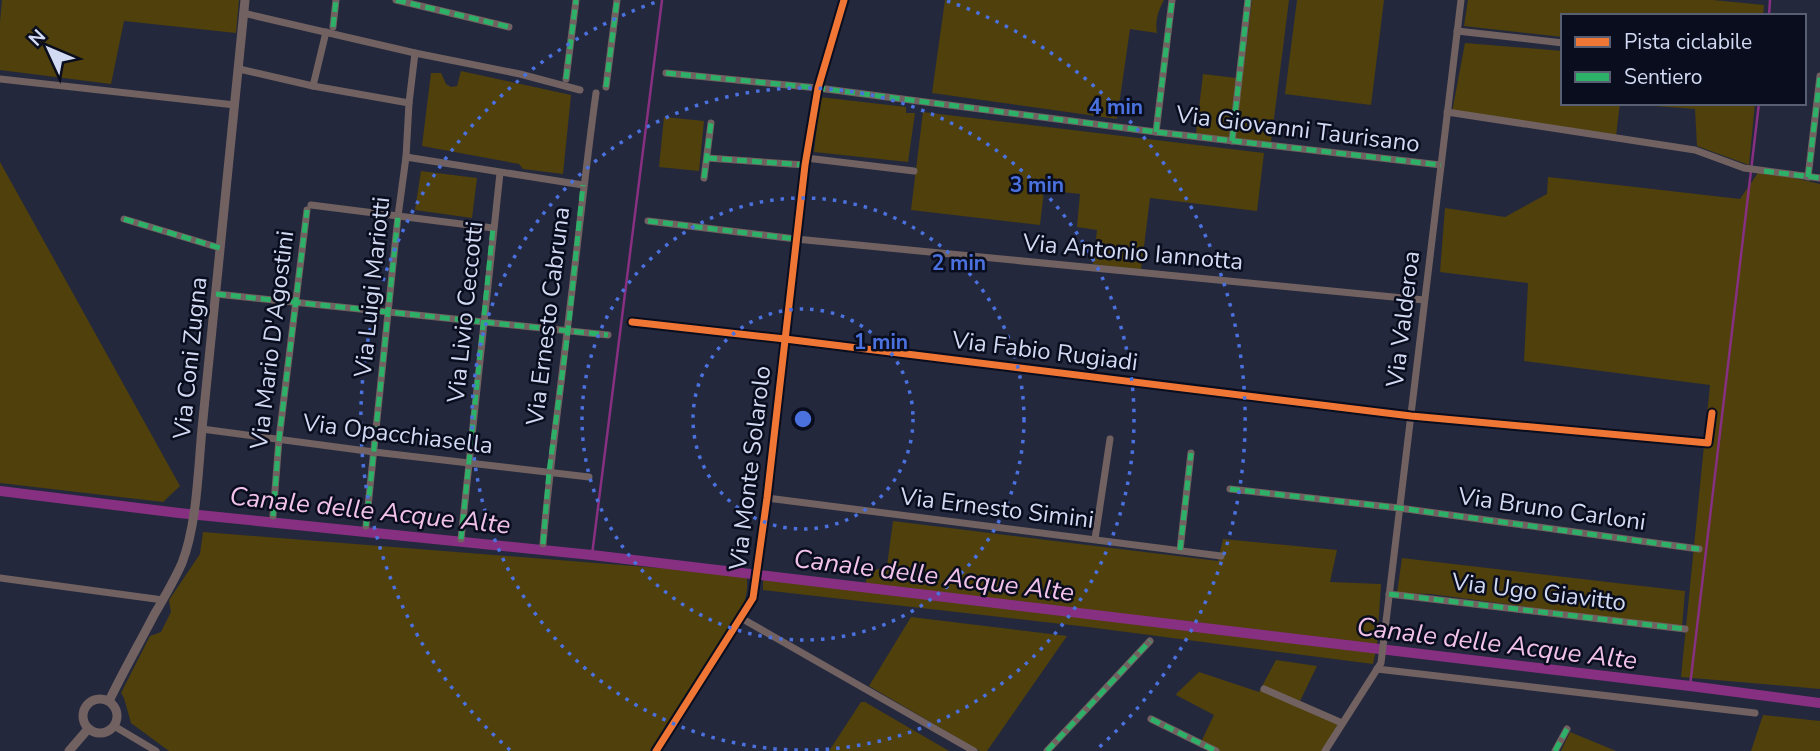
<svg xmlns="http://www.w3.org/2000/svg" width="1820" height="751" viewBox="0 0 1820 751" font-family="'Nunito Sans',sans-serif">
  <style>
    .green { fill: #4f400c }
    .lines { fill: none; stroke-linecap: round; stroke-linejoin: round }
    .stream { stroke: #873081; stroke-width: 2.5 }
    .canal { stroke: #873081; stroke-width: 10 }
    .minor { stroke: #716261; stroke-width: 7 }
    .tertiary { stroke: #716261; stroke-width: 9 }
    .quiet { stroke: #2db169; stroke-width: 5; stroke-dasharray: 10 5; stroke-linecap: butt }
    .cycleway-casing { stroke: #090d1d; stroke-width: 11 }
    .cycleway { stroke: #f07635; stroke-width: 7 }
    .ring { fill: none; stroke: #4a71de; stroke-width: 3.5; stroke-dasharray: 3.5 7 }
    .labels { text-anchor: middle; stroke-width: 5; stroke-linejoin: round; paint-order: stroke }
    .street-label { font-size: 24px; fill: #d2d9f2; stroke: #090d1d }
    .water-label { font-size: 26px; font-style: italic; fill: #f3c2eb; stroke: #090d1d }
    .centre { fill: #4a71de; stroke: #090d1d; stroke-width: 3.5 }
    .ring-label { font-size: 21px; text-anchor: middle; font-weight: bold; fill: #4a71de; stroke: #090d1d; stroke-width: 5; stroke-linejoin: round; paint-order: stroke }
  </style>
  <rect width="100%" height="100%" fill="#24283c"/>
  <g class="green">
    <path d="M2,0H239L236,33L124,21L111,84L0,70V22Z"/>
    <path d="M945,0H1164C1158,11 1155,21 1157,33L1130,29L1117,119L932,93Z"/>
    <path d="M1252,0H1289L1271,142L1235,138Z"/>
    <path d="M1297,0H1384L1371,105L1285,94Z"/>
    <path d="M1468,0H1713L1764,5L1763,16H1563V37L1464,26Z"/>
    <path d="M1465,43L1563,51V103H1620L1616,136L1452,112Z"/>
    <path d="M461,71L571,95L563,174L523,169L519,164L422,146L431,73H441L446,84L451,87L457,86Z"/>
    <path d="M1203,74L1236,78L1229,138L1196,134Z"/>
    <path d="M820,97L906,107V113H915L908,162L814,152Z"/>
    <path d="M1641,103H1755L1749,165L1697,146L1695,109L1641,105Z"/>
    <path d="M923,112L1264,153L1257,211L1150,198L1141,270L1093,264L1097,230L1077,227L1080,194L1044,190L1040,225L911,210Z"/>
    <path d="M664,117L704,121L699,171L659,167Z"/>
    <path d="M0,162L180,486L163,502L0,483Z"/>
    <path d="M1760,170L1820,184V689L1681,677L1710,385L1524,361L1528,283L1440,272L1445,208L1505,217L1547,194L1548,177L1740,199Z"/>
    <path d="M421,171L477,178L472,218L415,210Z"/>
    <path d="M893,521L1218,561L1223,539L1337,550L1330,582L1381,584L1377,645L1373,664L1088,627L763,590V578L865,591L867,573L887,566Z"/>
    <path d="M203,532L747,575V590L743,610L650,751H169L131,723L124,698L121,693L150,636L161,632L171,612L169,600L200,554Z"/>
    <path d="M1402,558L1685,591L1682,628L1431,594L1397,593Z"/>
    <path d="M911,617L1067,636L987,751H980L869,686Z"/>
    <path d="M1276,660L1317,666L1300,701L1341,719L1322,751H1220L1201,742L1214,715L1176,695L1177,693L1199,672L1259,692Z"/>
    <path d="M861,702H865L949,751H829Z"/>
    <path d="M1763,715L1820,721V751H1751Z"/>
    <path d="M1570,732L1616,751H1561Z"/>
  </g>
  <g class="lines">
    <g class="stream">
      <path d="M1769,16L1770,0"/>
      <path d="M592,555L662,0"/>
      <path d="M1690,686L1759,103"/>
    </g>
    <path class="canal" d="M0,491L179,513L592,555L1690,686L1820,703"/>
    <g class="minor">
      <path d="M396,0L509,27"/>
      <path d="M243,13L415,53L520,74L580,90"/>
      <path d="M333,27L336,0"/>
      <path d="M1457,31L1563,43"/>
      <path d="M239,69L313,86L409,103"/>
      <path d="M666,73L818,88L1156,132L1441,165"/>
      <path d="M0,79L235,105"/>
      <path d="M566,79L576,0"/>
      <path d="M313,86L326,32"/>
      <path d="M606,87L617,0"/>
      <path d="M1447,112L1695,150L1744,168L1820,178"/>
      <path d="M1156,132L1172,0"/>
      <path d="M1232,141L1248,0"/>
      <path d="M406,157L583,185"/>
      <path d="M707,158L805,165"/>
      <path d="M806,158L914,171"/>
      <path d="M1808,177L1820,76"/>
      <path d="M704,178L711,123"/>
      <path d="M311,205L493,228"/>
      <path d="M124,219L220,248"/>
      <path d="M648,221L796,239L1424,300"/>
      <path d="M216,294L608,335"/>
      <path d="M632,322L785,339L1411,416L1708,443L1712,413"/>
      <path d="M202,429L374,452L589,477"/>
      <path d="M1230,489L1399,508L1699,549"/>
      <path d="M767,498L1221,556"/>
      <path d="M273,516L279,439L307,210"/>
      <path d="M366,526L398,216L406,157L409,103L415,53"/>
      <path d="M461,539L500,173"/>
      <path d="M1095,539L1110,439"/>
      <path d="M543,544C549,473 559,403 567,332C577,252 585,172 596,93"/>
      <path d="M1180,550L1191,453"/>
      <path d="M0,578L163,600"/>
      <path d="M1389,594L1685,629"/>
      <path d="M741,618L974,751"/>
      <path d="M1377,669L1755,713"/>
      <path d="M1264,689L1342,723"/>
      <path d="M1151,719L1216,751"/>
      <path d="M114,726L156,751"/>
      <path d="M656,751L753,598L767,498L805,165L818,88L844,0"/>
      <path d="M1047,751L1150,641"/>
      <path d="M1325,751L1381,663L1461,0"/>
      <path d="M1555,751L1567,729"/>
    </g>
    <g class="tertiary">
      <circle cx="100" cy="716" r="17"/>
      <path d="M109,701C123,672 139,644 154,615C164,598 174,581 182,563C197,524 198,471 202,429L245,0"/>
      <path d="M69,751L88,729"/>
    </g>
    <g class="quiet">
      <path d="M396,0L509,27"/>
      <path d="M333,27L336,0"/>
      <path d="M666,73L818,88L1156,132L1441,165"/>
      <path d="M566,79L576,0"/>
      <path d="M606,87L617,0"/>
      <path d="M1156,132L1172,0"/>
      <path d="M1232,141L1248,0"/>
      <path d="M707,158L805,165"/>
      <path d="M1764,171L1820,178"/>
      <path d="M1808,177L1820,76"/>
      <path d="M704,178L711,123"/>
      <path d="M124,219L220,248"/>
      <path d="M648,221L796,239"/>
      <path d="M216,294L608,335"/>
      <path d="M1230,489L1399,508L1699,549"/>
      <path d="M273,516L279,439L307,210"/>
      <path d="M366,526L398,216"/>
      <path d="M461,539L493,228"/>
      <path d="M543,544L549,472L568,331L583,185"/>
      <path d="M1180,550L1191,453"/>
      <path d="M1389,594L1685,629"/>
      <path d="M1151,719L1216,751"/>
      <path d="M1047,751L1150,641"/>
      <path d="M1555,751L1567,729"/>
    </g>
    <defs>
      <g id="cycleway">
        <path d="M632,322L785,339L1411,416L1708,443L1712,413"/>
        <path d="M656,751L753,598L767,498L805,165L818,88L844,0"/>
      </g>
    </defs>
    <use href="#cycleway" class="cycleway-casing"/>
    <use href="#cycleway" class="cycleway"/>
  </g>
  <g class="ring">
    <circle cx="803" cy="419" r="110"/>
    <circle cx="803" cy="419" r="221"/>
    <circle cx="803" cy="419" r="331"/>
    <path d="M510 750A442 442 0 0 1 659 1M947 1A442 442 0 0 1 1096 750"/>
  </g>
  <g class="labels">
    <g class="street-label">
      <text transform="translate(1298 129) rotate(7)" y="8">Via Giovanni Taurisano</text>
      <text transform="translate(1133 252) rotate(5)" y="8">Via Antonio Iannotta</text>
      <text transform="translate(372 287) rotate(-84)" y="8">Via Luigi Mariotti</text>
      <text transform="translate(465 312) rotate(-84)" y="8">Via Livio Ceccotti</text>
      <text transform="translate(548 316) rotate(-83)" y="8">Via Ernesto Cabruna</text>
      <text transform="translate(1403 319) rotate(-83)" y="8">Via Valderoa</text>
      <text transform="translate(272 340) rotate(-83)" y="8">Via Mario D'Agostini</text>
      <text transform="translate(1045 351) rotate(7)" y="8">Via Fabio Rugiadi</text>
      <text transform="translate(190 358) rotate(-84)" y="8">Via Coni Zugna</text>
      <text transform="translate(398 434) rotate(7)" y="8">Via Opacchiasella</text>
      <text transform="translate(750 468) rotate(-83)" y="8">Via Monte Solarolo</text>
      <text transform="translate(997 508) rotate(7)" y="8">Via Ernesto Simini</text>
      <text transform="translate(1552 509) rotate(8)" y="8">Via Bruno Carloni</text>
      <text transform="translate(1539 592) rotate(7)" y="8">Via Ugo Giavitto</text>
    </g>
    <g class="water-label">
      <text transform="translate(370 510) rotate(6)" y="9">Canale delle Acque Alte</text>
      <text transform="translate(934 575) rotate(7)" y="9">Canale delle Acque Alte</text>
      <text transform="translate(1497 643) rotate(7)" y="9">Canale delle Acque Alte</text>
    </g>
  </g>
  <circle cx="803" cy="419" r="10" class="centre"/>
  <g class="ring-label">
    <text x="1116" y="114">4 min</text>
    <text x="1037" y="192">3 min</text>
    <text x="959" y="270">2 min</text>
    <text x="881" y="349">1 min</text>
  </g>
  <rect x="1561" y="14" width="245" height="91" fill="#090d1d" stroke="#595f72" stroke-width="2"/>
  <rect x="1575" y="37" width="35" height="10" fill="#f07635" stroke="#595f72" stroke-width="2"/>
  <text x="1624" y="49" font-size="21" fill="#d2d9f2">Pista ciclabile</text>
  <rect x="1575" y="72" width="35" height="10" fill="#2db169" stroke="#595f72" stroke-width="2"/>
  <text x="1624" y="84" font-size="21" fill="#d2d9f2">Sentiero</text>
  <g transform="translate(49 49) rotate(314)" stroke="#090d1d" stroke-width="5" paint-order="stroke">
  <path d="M0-5L12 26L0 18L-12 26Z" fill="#d2d9f2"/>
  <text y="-10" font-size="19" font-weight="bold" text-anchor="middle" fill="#d2d9f2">N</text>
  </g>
</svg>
